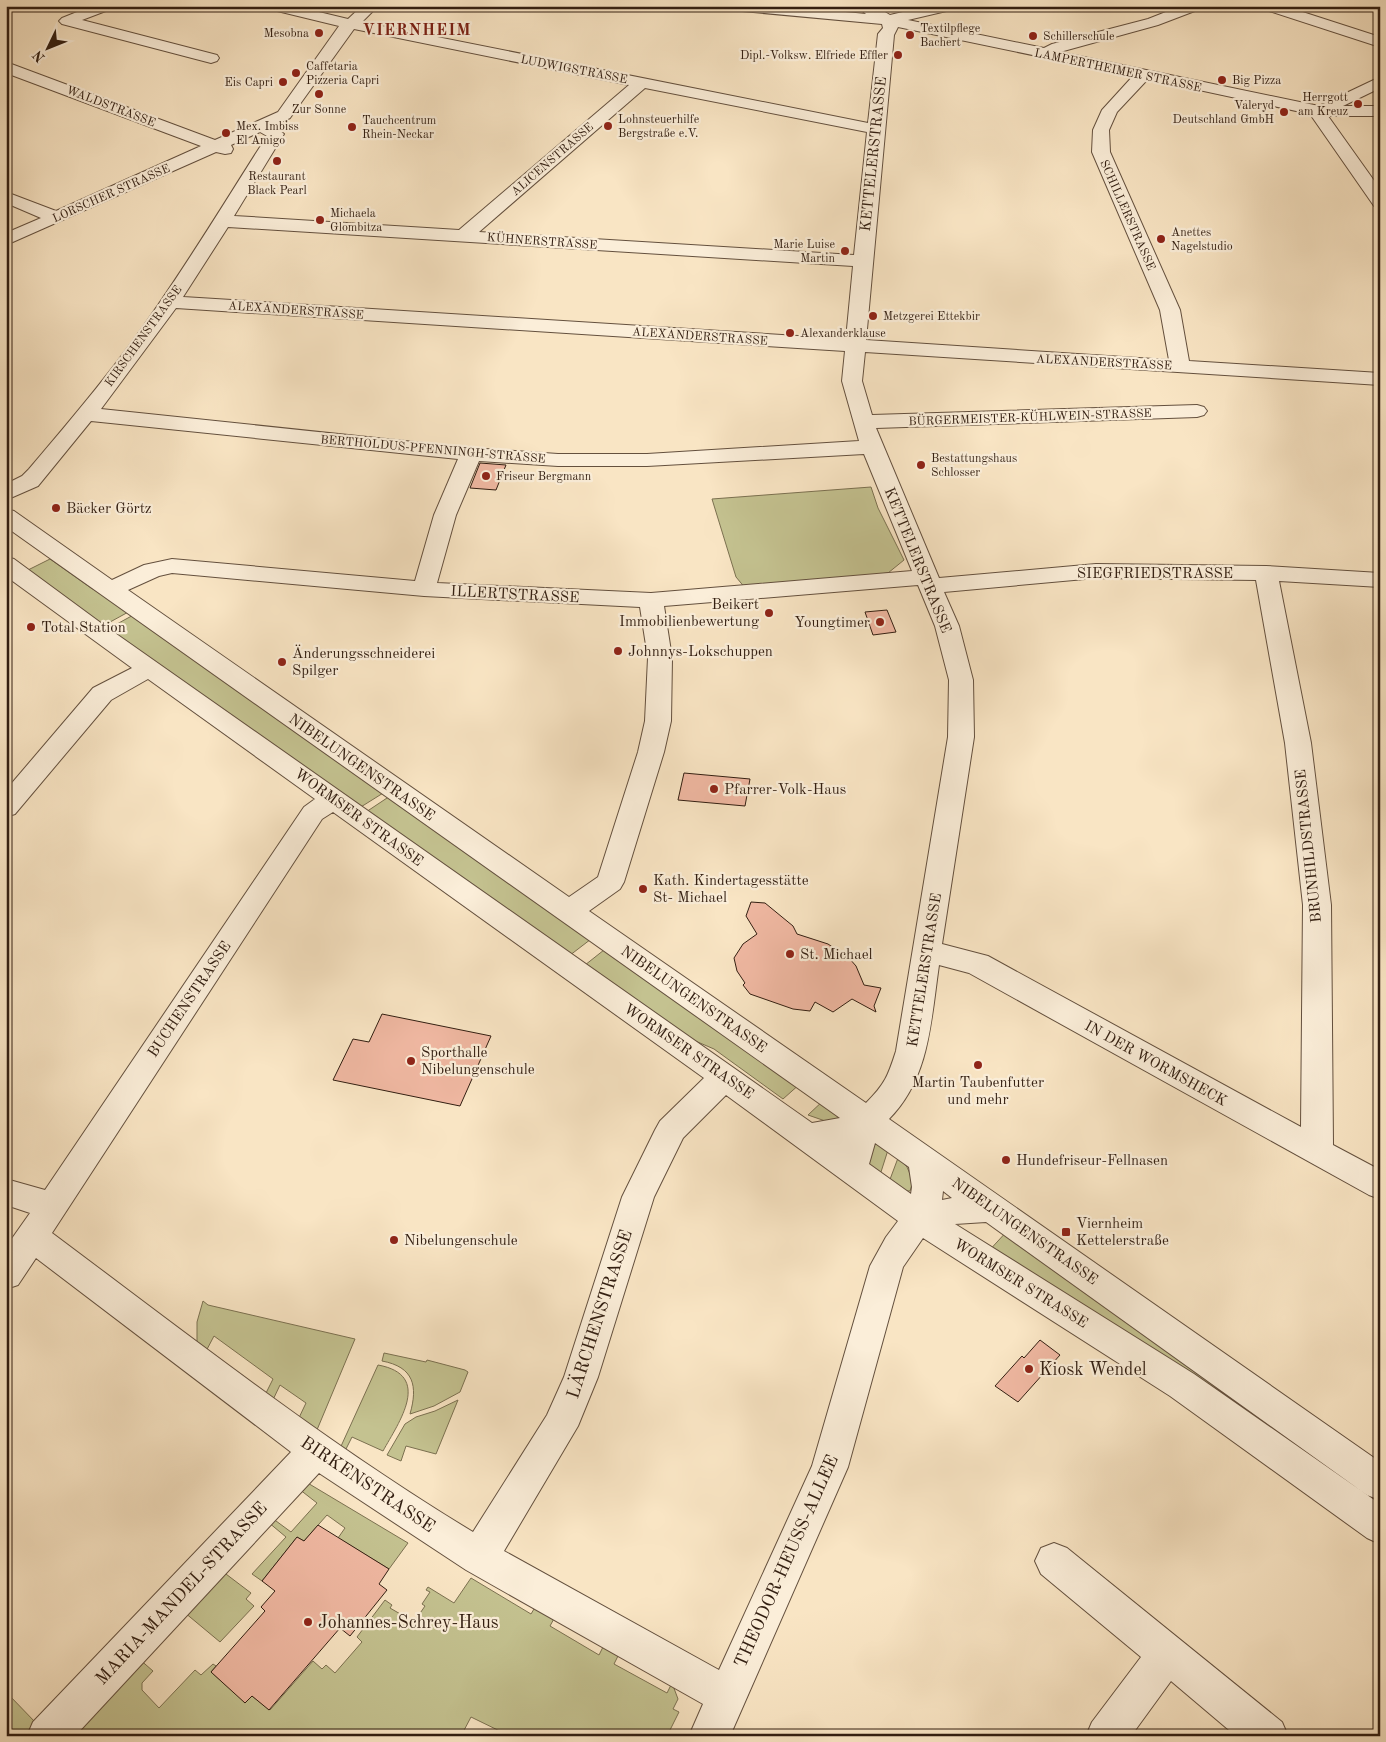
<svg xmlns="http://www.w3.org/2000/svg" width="1386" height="1742" viewBox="0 0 1386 1742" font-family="'Old Standard TT',serif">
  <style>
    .green { fill: #c4c290; stroke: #7b7050 }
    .building { fill: #f0b8a2; stroke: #321e11 }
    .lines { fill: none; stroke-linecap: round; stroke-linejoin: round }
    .minor-casing { stroke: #64503e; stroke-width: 2 }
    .minor { fill: #fbeed9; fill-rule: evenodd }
    .poi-dot { fill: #8f2418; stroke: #fbeed9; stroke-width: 2 }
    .labels { text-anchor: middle; stroke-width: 4.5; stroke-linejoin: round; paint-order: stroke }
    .far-poi-label { font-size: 12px; fill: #321e11; stroke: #fbeed9; text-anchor: start }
    .far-street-label { font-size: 12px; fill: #321e11; stroke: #fbeed9 }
    .street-label { font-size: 15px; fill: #321e11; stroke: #fbeed9 }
    .poi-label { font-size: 15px; fill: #321e11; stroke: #fbeed9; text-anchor: start }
    .far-district-label { font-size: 16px; font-weight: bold; letter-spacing: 1px; fill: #7a1f14; stroke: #fbeed9 }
    .near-street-label { font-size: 18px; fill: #321e11; stroke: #fbeed9 }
    .near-poi-label { font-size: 18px; fill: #321e11; stroke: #fbeed9; text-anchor: start }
  </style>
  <rect width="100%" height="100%" fill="#f9e5c4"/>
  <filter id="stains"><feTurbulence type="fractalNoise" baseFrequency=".004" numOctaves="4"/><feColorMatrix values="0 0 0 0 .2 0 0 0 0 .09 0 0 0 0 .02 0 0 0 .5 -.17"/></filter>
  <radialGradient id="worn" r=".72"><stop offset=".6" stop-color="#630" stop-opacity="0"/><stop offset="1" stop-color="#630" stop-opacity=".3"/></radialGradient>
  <g class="green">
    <path d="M871,487L878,508L904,560L888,573L746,589L736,577L712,499Z"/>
    <path d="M50,559L91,588L132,610L101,627L24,572Z"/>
    <path d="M137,613L388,790L356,810L106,630Z"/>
    <path d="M393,794L595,936L565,959L363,814Z"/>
    <path d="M609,946L801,1083L783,1099L714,1049L658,1025L580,969Z"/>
    <path d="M825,1099L843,1111L841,1120L831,1123L808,1115Z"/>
    <path d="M867,1139L888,1150L880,1175L867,1163Z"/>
    <path d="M898,1158L907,1167L913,1181L910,1191H899L889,1182Z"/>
    <path d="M1009,1229L1380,1491V1518L986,1254Z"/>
    <path d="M203,1301L208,1305L355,1339L314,1437L296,1424L306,1403L280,1385L271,1404L263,1399L273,1379L214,1336L204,1355L197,1350V1322Z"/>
    <path d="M384,1353L426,1362L427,1360L465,1370L468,1372L460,1392L434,1406L410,1414C418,1386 414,1367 382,1361Z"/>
    <path d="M378,1365C433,1375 399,1422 383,1451L352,1437L342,1457L337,1455Z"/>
    <path d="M458,1400L436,1454L406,1446L401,1461L387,1455L405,1424L416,1417L435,1411Z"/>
    <path d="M306,1482L408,1543L389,1569L338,1538L345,1528L327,1515L304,1541L297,1537L262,1581L252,1574L286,1537L268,1522L272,1518L291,1532L317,1503L299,1489Z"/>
    <path d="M222,1571L251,1593L246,1599L254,1606L220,1642L184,1612Z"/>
    <path d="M471,1578L531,1614L537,1604L556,1615L550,1626L599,1655L605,1643L620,1652L614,1664L667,1693L672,1683L678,1699L673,1709L679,1712L667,1736H510L471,1717L461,1736H61L138,1658L153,1671L142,1683V1690L159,1708L195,1670L201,1675L213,1664L216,1666L211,1672L245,1702L252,1696L270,1710L313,1661L322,1669L326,1665L335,1673L362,1642L357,1637L385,1600L392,1605L390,1608L414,1622L425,1606L422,1604L430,1592L426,1590L428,1587L454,1603Z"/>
    <path d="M8,1694L36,1723L23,1736H6V1719L12,1712L6,1706Z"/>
  </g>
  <g class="building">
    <path d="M480,463L506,465L496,490L470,488Z"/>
    <path d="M887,610L896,632L873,635L865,612Z"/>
    <path d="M684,773L750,779L745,806L678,800Z"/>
    <path d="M751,902L765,903L793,926L797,934L828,944L849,958L856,966L864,985L881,988L874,1006L876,1012L852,999L833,1012L815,1002L810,1011L793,1009L750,994L743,985L745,983L737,971L734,958L743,944L757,934L746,916Z"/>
    <path d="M382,1014L491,1036L460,1106L333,1080L353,1039L369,1042Z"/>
    <path d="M1040,1340L1060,1355L1018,1402L995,1386L1022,1356L1024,1358Z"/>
    <path d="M318,1525L389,1569L379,1584L387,1590L350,1636L340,1628L269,1710L252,1696L245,1703L211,1672L265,1611L261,1607L275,1591L262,1581L297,1537L304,1541Z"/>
  </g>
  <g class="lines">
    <defs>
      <g id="minor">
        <path d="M92,6H113L111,9L82,20L217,55L219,58L217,61L211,63L62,24L59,21L62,18Z"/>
        <path d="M267,6H294L348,19L362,6H378L362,22L868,123L878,34L883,28L882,24L731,10L726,9L724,6H784L866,14L857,6H875L890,15L928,6H957L955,9L908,20L1044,48L1052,44L1148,19L1181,6H1202L1200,9L1158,25L1060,52L1319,106L1380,77V88L1343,106H1380V116H1328L1380,189V207L1374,206L1310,114L1148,79L1117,112L1109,130L1110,152L1180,310L1189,361L1380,373V385L865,352L862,381L872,415L1197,405L1204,407L1207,411L1204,415L1197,417L876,428L939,578L1096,564L1266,566L1380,573V587L1279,581L1311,743L1331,905L1333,1145L1380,1170V1199L1369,1195L969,973L939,965C931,1019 930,1078 889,1119L1380,1462V1500L1367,1495L986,1222L955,1224L1194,1374L1380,1504V1544L1367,1538L1170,1396L923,1238L903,1267L848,1467L730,1736H689L703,1704L466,1570L319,1473L75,1736H27L33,1722L291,1452L36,1258L18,1285L6,1289V1247L30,1213L6,1205V1179L45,1190L304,807L315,799L148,679L111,700L15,814L6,817V790L93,688L132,668L7,577L6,557L14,559L105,626L812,1123L840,1118L6,527V509L14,511L112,580L144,565L172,559L415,581L434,515L458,459L91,421L38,486L6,500V484L22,476L29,469C74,416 119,363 158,305C196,250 231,192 267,136L260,132L231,145L233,149L231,153L225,154L216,152L6,245V233L41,218L6,203V192L56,211L201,146L6,73V62L215,140L278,112L339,26L269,9ZM898,27L1133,76L1102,110L1093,130L1092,152L1160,310L1169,360L866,340L894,35ZM354,29L629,85L459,230L234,216L284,134L274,126L290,118ZM645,88L867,132L854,255L479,232ZM228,227L853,266L846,339L183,297ZM176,308L845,351L842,381L859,441L647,454H558L471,448L101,409ZM864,454L912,571L651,593L437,583L456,515L479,461L558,466H647ZM172,573L424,596L640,607L648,658L645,721L638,752L598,877L569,897L128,590L159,576ZM1096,578L1256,580L1285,743L1303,905L1301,1127L988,956L942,944L974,737L973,680L959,626L944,592ZM918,585L935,626L949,680L948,737L896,1051C888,1076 885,1084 866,1103L589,911L620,889L624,882L664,752L671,721L672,658L664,606ZM333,812L704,1078L660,1121L655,1130L622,1197L564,1377L547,1415L473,1532C326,1443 190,1336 52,1233L322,819ZM726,1095L898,1221L886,1237L870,1266L812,1466L719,1670L504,1551L578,1426L598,1377L654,1197L683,1138ZM875,1143L909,1167L912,1187L911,1194L869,1164ZM943,1191L952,1198L942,1200Z"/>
        <path d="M1261,6H1284L1380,37V47L1263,9Z"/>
        <path d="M1054,1543L1067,1548L1282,1722L1288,1736H1236L1171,1681L1131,1736H1086L1092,1722L1141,1657L1041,1574L1035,1561L1041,1548Z"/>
      </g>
    </defs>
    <use href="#minor" class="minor-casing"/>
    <use href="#minor" class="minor"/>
  </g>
  <g class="poi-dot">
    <circle cx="319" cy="33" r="5"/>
    <circle cx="910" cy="35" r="5"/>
    <circle cx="1033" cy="36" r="5"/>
    <circle cx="898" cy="55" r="5"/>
    <circle cx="296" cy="73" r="5"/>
    <circle cx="1222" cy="80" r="5"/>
    <circle cx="283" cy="82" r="5"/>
    <circle cx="319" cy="94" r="5"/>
    <circle cx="1358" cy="104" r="5"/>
    <circle cx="1284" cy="112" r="5"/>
    <circle cx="608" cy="126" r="5"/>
    <circle cx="352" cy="127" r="5"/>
    <circle cx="226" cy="133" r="5"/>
    <circle cx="277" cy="161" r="5"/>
    <circle cx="320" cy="220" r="5"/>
    <circle cx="1161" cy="239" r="5"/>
    <circle cx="845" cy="251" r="5"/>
    <circle cx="873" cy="316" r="5"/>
    <circle cx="790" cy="333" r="5"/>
    <circle cx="921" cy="465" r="5"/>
    <circle cx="486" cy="476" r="5"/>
    <circle cx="56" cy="508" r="5"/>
    <circle cx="769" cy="613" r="5"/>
    <circle cx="880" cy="622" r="5"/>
    <circle cx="31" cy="627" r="5"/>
    <circle cx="618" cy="651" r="5"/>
    <circle cx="282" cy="662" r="5"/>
    <circle cx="714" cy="789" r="5"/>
    <circle cx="643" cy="889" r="5"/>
    <circle cx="790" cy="954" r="5"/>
    <circle cx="411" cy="1061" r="5"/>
    <circle cx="978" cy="1065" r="5"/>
    <circle cx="1006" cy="1160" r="5"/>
    <rect x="1061" y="1227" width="10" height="10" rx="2.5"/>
    <circle cx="394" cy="1240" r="5"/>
    <circle cx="1029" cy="1369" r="5"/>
    <circle cx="308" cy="1622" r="5"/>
  </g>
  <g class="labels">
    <g class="far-poi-label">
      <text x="920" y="32">Textilpflege<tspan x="920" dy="14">Bachert</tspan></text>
      <text x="309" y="37" text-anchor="end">Mesobna</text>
      <text x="1043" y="40">Schillerschule</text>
      <text x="888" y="59" text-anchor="end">Dipl.-Volksw. Elfriede Effler</text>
      <text x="306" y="70">Caffetaria<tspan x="306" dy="14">Pizzeria Capri</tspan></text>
      <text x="1232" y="84">Big Pizza</text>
      <text x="273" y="86" text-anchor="end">Eis Capri</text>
      <text x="1348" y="101" text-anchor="end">Herrgott<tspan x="1348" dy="14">am Kreuz</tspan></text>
      <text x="1274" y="109" text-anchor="end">Valeryd<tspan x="1274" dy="14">Deutschland GmbH</tspan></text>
      <text x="319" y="113" text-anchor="middle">Zur Sonne</text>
      <text x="618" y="123">Lohnsteuerhilfe<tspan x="618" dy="14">Bergstraße e.V.</tspan></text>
      <text x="362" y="124">Tauchcentrum<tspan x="362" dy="14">Rhein-Neckar</tspan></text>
      <text x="236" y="130">Mex. Imbiss<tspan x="236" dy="14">El Amigo</tspan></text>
      <text x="277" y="180" text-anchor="middle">Restaurant<tspan x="277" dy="14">Black Pearl</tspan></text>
      <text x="330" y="217">Michaela<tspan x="330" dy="14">Glombitza</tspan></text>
      <text x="1171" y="236">Anettes<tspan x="1171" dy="14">Nagelstudio</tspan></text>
      <text x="835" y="248" text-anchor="end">Marie Luise<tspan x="835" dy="14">Martin</tspan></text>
      <text x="883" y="320">Metzgerei Ettekbir</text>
      <text x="800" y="337">Alexanderklause</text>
      <text x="931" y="462">Bestattungshaus<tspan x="931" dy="14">Schlosser</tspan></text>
      <text x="496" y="480">Friseur Bergmann</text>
    </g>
    <g class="far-street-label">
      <text transform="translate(574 69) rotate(11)" y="4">LUDWIGSTRASSE</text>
      <text transform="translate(1118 70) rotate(12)" y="4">LAMPERTHEIMER STRASSE</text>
      <text transform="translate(111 106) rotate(21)" y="4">WALDSTRASSE</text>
      <text transform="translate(552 159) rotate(-41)" y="4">ALICENSTRASSE</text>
      <text transform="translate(111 193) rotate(-24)" y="4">LORSCHER STRASSE</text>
      <text transform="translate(1128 215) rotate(66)" y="4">SCHILLERSTRASSE</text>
      <text transform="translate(542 241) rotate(4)" y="4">KÜHNERSTRASSE</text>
      <text transform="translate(296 310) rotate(4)" y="4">ALEXANDERSTRASSE</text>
      <text transform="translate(143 336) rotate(-54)" y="4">KIRSCHENSTRASSE</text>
      <text transform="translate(700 336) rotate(4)" y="4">ALEXANDERSTRASSE</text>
      <text transform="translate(1104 362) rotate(3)" y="4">ALEXANDERSTRASSE</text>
      <text transform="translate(1030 417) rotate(-2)" y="4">BÜRGERMEISTER-KÜHLWEIN-STRASSE</text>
      <text transform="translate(433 449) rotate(5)" y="4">BERTHOLDUS-PFENNINGH-STRASSE</text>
    </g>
    <g class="street-label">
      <text transform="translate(873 154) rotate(-84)" y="5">KETTELERSTRASSE</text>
      <text transform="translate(918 560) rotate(68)" y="5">KETTELERSTRASSE</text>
      <text x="1155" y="578">SIEGFRIEDSTRASSE</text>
      <text transform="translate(515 594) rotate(3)" y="5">ILLERTSTRASSE</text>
      <text transform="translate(362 767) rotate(35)" y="5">NIBELUNGENSTRASSE</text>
      <text transform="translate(359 817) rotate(36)" y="5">WORMSER STRASSE</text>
      <text transform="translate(1308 846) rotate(-96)" y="5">BRUNHILDSTRASSE</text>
      <text transform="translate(924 970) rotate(-81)" y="5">KETTELERSTRASSE</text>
      <text transform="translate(189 999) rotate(-56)" y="5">BUCHENSTRASSE</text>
      <text transform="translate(694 999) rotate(35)" y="5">NIBELUNGENSTRASSE</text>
      <text transform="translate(689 1051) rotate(35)" y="5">WORMSER STRASSE</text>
      <text transform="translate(1156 1063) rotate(29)" y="5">IN DER WORMSHECK</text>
      <text transform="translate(1025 1231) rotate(35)" y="5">NIBELUNGENSTRASSE</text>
      <text transform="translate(1021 1283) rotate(32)" y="5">WORMSER STRASSE</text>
    </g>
    <g class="poi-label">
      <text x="66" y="513">Bäcker Görtz</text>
      <text x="759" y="609" text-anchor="end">Beikert<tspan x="759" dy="17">Immobilienbewertung</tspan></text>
      <text x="870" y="627" text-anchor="end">Youngtimer</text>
      <text x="41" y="632">Total Station</text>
      <text x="628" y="656">Johnnys-Lokschuppen</text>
      <text x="292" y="658">Änderungsschneiderei<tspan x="292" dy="17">Spilger</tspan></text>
      <text x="724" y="794">Pfarrer-Volk-Haus</text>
      <text x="653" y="885">Kath. Kindertagesstätte<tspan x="653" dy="17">St- Michael</tspan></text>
      <text x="800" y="959">St. Michael</text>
      <text x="421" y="1057">Sporthalle<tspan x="421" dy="17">Nibelungenschule</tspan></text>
      <text x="978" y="1087" text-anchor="middle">Martin Taubenfutter<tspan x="978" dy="17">und mehr</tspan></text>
      <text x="1016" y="1165">Hundefriseur-Fellnasen</text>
      <text x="1076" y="1228">Viernheim<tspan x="1076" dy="17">Kettelerstraße</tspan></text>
      <text x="404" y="1245">Nibelungenschule</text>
    </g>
    <g class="far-district-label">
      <text x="417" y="35">VIERNHEIM</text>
    </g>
    <g class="near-street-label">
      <text transform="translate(599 1314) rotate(-72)" y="6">LÄRCHENSTRASSE</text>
      <text transform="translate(368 1484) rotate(34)" y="6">BIRKENSTRASSE</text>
      <text transform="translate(786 1561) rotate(-66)" y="6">THEODOR-HEUSS-ALLEE</text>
      <text transform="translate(181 1593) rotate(-47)" y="6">MARIA-MANDEL-STRASSE</text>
    </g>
    <g class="near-poi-label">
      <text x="1039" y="1375">Kiosk Wendel</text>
      <text x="318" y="1628">Johannes-Schrey-Haus</text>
    </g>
  </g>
  <rect width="1386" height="1742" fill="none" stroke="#f9e5c4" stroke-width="25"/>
  <rect x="8" y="8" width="1371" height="1727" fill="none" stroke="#321e11" stroke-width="2.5"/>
  <rect x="12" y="12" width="1361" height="1717" fill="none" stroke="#321e11"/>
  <g transform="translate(48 48) rotate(227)" stroke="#fbeed9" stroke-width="4" paint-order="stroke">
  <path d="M0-4L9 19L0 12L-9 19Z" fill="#321e11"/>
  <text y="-8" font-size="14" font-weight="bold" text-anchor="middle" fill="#321e11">N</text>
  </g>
  <rect width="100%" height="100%" filter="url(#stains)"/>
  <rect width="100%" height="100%" fill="url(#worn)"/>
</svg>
